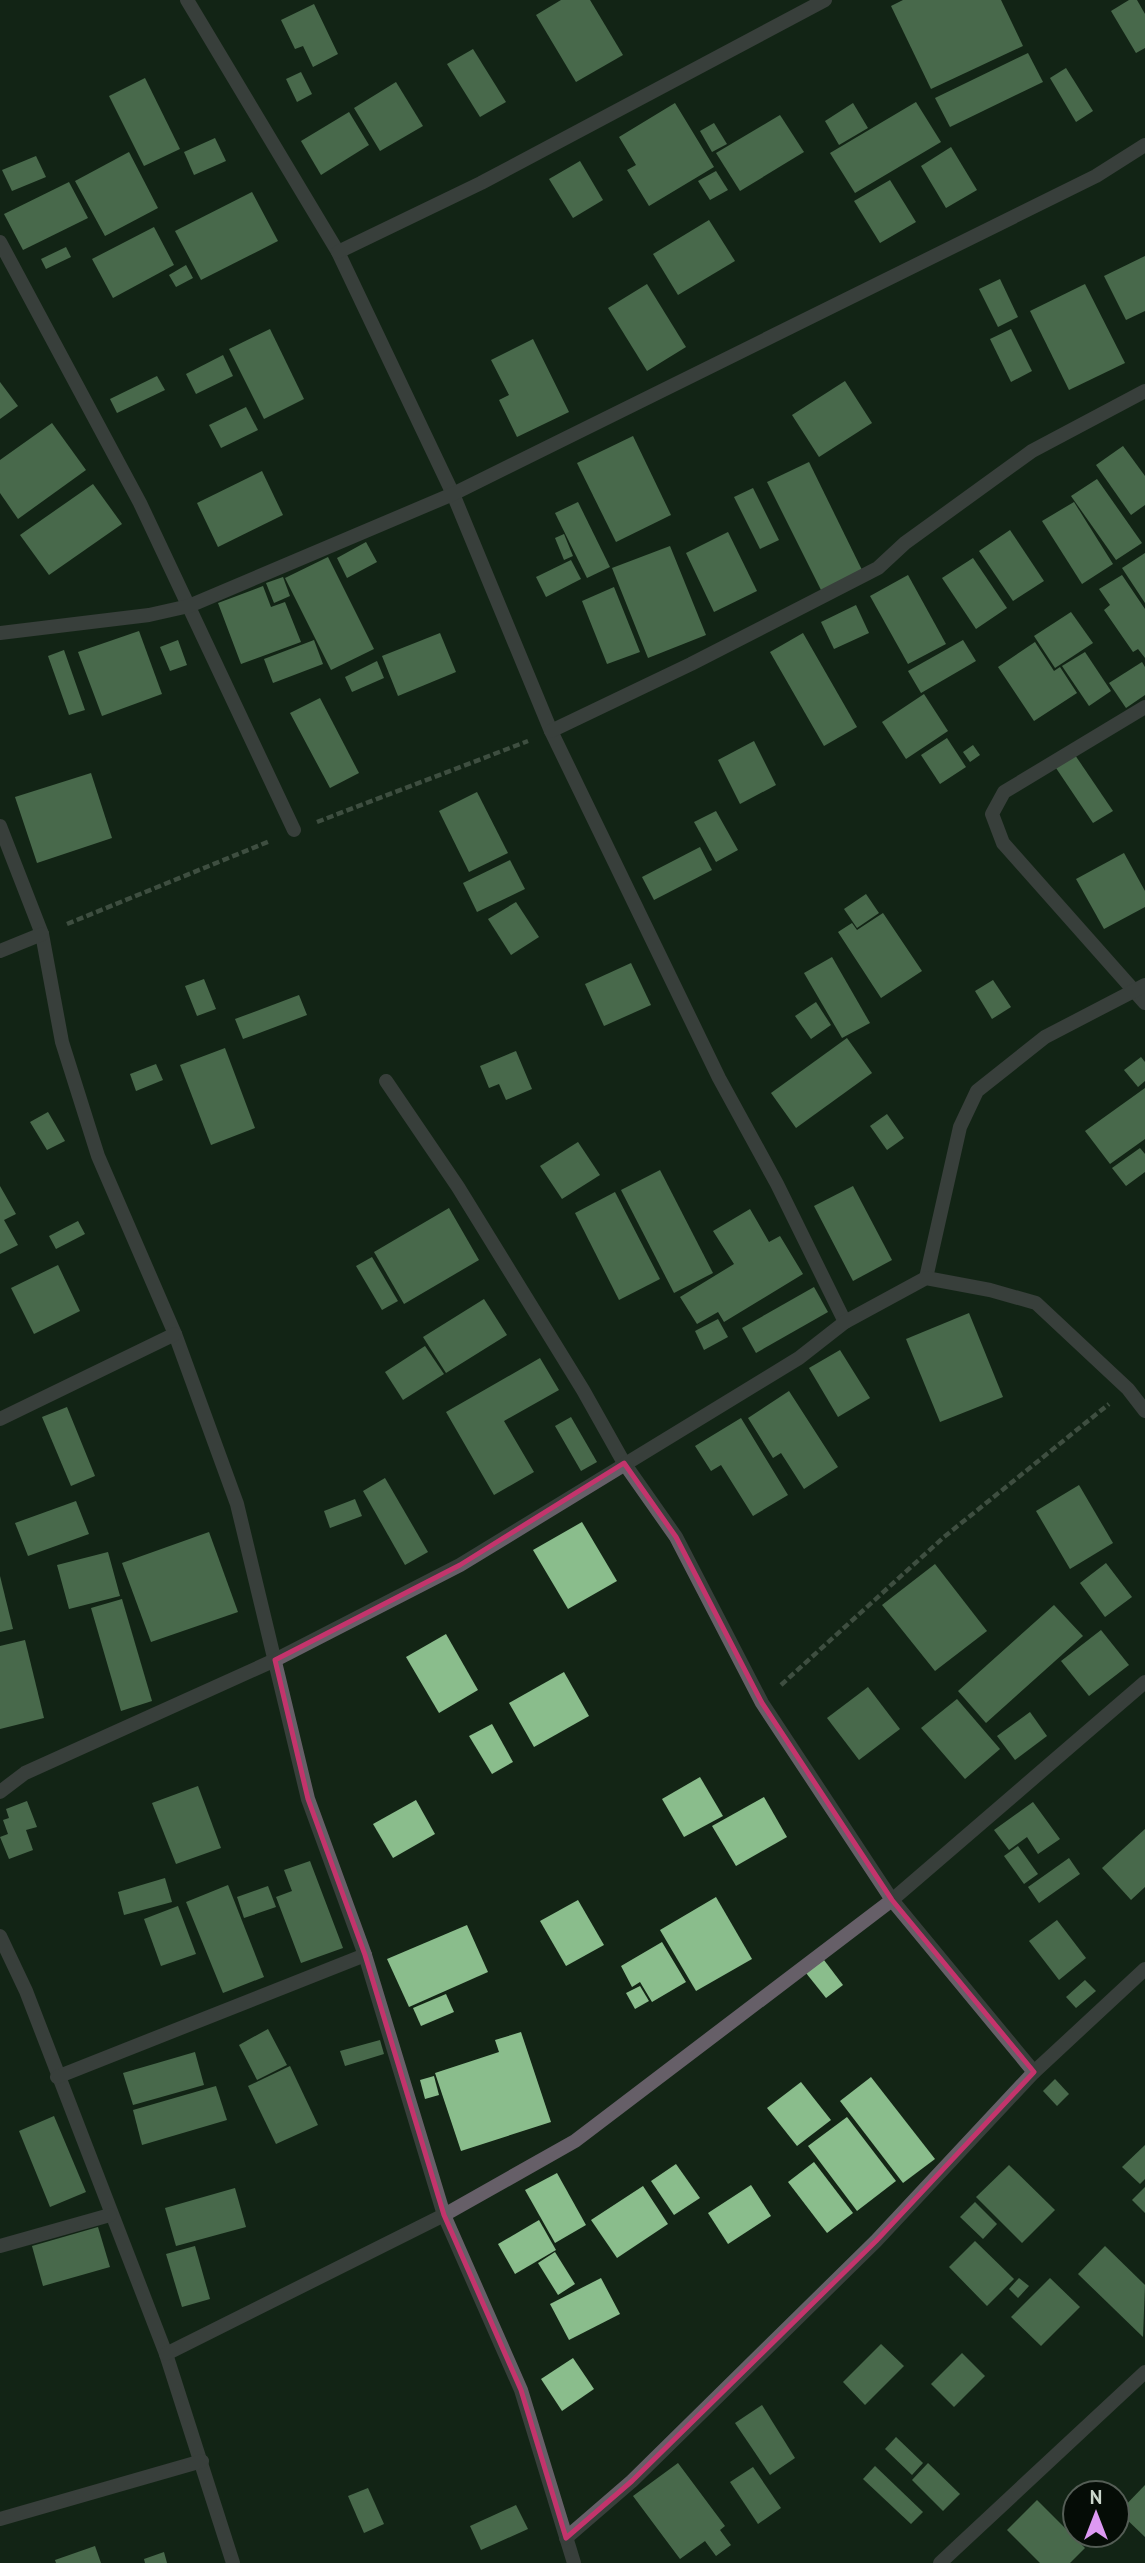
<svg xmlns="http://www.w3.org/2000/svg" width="1145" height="2563" viewBox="0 0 1145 2563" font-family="'PT Sans',sans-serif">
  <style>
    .building { fill: #8abd8c }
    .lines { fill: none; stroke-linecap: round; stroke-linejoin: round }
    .path { stroke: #738174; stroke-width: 4.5; stroke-dasharray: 7 3.5; stroke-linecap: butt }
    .street { stroke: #665f68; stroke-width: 14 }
    .marked { fill: none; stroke: #c3346c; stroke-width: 5; stroke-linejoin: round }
  </style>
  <rect width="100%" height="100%" fill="#132515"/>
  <g class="building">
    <path d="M561,0H590L623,55L576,82L536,15Z"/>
    <path d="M903,0H1001L1023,46L931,89L891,6Z"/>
    <path d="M1129,0H1137L1145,14V48L1136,53L1111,11Z"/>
    <path d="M314,4L338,54L313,67L303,46L295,49L281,20Z"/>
    <path d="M473,49L506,102L480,117L447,64Z"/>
    <path d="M1028,53L1043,82L950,127L935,98Z"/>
    <path d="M1066,68L1093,111L1076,122L1050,78Z"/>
    <path d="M301,72L312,94L297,102L286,79Z"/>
    <path d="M145,78L180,149L144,166L109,96Z"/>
    <path d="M396,82L423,126L380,151L354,108Z"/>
    <path d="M916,102L941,142L855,193L830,153Z"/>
    <path d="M675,103L714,167L649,206L627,170L636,165L619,137Z"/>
    <path d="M853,103L868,128L839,145L825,121Z"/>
    <path d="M349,112L369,145L321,175L301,141Z"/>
    <path d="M780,115L804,152L740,191L716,153Z"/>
    <path d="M714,123L727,144L712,152L700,131Z"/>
    <path d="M215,138L226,161L194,175L184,152Z"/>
    <path d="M951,147L977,190L946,208L921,166Z"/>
    <path d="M129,152L158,208L105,236L75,181Z"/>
    <path d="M36,156L46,177L12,191L2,170Z"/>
    <path d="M580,161L603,200L573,218L549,179Z"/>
    <path d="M716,171L728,190L710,200L698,181Z"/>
    <path d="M890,180L916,222L880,243L854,201Z"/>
    <path d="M69,182L88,218L23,250L4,214Z"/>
    <path d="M252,192L278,241L201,280L175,231Z"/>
    <path d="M709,220L735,261L678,295L653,254Z"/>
    <path d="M154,227L174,265L113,298L92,259Z"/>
    <path d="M66,247L71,257L46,269L41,259Z"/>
    <path d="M1145,256V311L1126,320L1104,276Z"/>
    <path d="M186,265L193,278L176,287L169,275Z"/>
    <path d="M1000,279L1018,317L998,327L979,289Z"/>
    <path d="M647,284L686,347L647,371L608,308Z"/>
    <path d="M1085,284L1125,363L1069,390L1030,311Z"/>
    <path d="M270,329L304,399L264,419L229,349Z"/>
    <path d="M1011,329L1032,371L1011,382L990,339Z"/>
    <path d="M533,339L569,412L517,437L499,400L509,395L491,360Z"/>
    <path d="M223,355L233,376L196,394L186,374Z"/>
    <path d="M157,376L165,390L117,413L110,399Z"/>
    <path d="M845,381L872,423L819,457L792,415Z"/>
    <path d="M0,382L18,406L0,419Z"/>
    <path d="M246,407L258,430L221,448L209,425Z"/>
    <path d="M52,423L86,470L18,519L0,493V460Z"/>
    <path d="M633,436L671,515L616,542L577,463Z"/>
    <path d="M1123,446L1145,476V505L1131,515L1096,465Z"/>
    <path d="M809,462L863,572L822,592L767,482Z"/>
    <path d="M262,471L283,515L218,547L197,503Z"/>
    <path d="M1097,479L1142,543L1116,560L1071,496Z"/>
    <path d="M93,484L122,524L49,575L20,535Z"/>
    <path d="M753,488L779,540L760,549L734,497Z"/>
    <path d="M578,502L610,567L587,578L555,513Z"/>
    <path d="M1074,502L1113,564L1082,584L1042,521Z"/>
    <path d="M1010,530L1044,581L1013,601L979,551Z"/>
    <path d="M728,532L757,591L714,612L686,553Z"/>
    <path d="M564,534L573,556L564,560L555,538Z"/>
    <path d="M366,542L377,562L347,578L337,558Z"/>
    <path d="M670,546L706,635L648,658L612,568Z"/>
    <path d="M1145,553V603L1122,568Z"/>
    <path d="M328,557L374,649L331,670L285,578Z"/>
    <path d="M973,558L1007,608L976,629L942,578Z"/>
    <path d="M571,560L581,579L546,597L536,577Z"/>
    <path d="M908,575L946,644L908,664L870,596Z"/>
    <path d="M1122,575L1145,609V658L1138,649L1133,652L1104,610L1110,605L1099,589Z"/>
    <path d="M283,577L290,596L274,603L266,583Z"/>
    <path d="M263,586L271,607L285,602L301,642L241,664L218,603Z"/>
    <path d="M614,587L640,652L607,664L582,601Z"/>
    <path d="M856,605L869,633L834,649L821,622Z"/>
    <path d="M1071,612L1093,643L1055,668L1034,636Z"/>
    <path d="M139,631L162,694L102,716L78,652Z"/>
    <path d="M440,633L456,672L398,696L382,656Z"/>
    <path d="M803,633L857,727L824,746L770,652Z"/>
    <path d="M178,640L187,665L170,671L160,647Z"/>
    <path d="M314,640L323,664L273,683L264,659Z"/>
    <path d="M963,640L976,661L921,693L908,671Z"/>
    <path d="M1035,642L1054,671L1060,667L1077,693L1034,721L998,667Z"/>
    <path d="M64,650L85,710L69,715L48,656Z"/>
    <path d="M1085,652L1111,691L1089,706L1062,666Z"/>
    <path d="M377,661L384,678L352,692L345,677Z"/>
    <path d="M1142,662L1145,667V695L1126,708L1109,683Z"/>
    <path d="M924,694L948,731L906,759L882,722Z"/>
    <path d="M320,698L359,773L330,788L290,713Z"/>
    <path d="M947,738L966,767L940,784L921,755Z"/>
    <path d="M754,741L776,785L740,804L718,760Z"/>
    <path d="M973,745L980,755L970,762L963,752Z"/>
    <path d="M1075,755L1113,811L1093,823L1056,768Z"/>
    <path d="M91,773L112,838L37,863L15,797Z"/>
    <path d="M477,792L508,853L469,872L439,811Z"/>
    <path d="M716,811L738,850L716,862L694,822Z"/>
    <path d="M700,847L712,870L654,900L642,877Z"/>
    <path d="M1124,853L1145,891V907L1104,929L1076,879Z"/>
    <path d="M510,860L525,889L477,912L463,883Z"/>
    <path d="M866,894L879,913L857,928L844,909Z"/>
    <path d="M516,902L539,937L511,955L488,919Z"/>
    <path d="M883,913L922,971L881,998L838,932L852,923L857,930Z"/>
    <path d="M832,957L870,1023L842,1038L804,973Z"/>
    <path d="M631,963L651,1005L604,1026L585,984Z"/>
    <path d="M204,979L216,1009L197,1016L185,986Z"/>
    <path d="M993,980L1011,1007L992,1019L975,991Z"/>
    <path d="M299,995L307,1015L243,1039L235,1019Z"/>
    <path d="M816,1002L831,1025L811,1039L795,1016Z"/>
    <path d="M847,1038L872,1073L796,1128L771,1093Z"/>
    <path d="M225,1048L255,1128L211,1145L180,1065Z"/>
    <path d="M516,1051L532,1089L506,1100L499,1084L489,1088L480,1066Z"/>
    <path d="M1141,1057L1145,1062V1081L1138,1087L1124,1070Z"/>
    <path d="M156,1064L163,1080L136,1091L130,1074Z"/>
    <path d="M1145,1088V1139L1110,1164L1085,1131Z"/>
    <path d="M48,1112L65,1141L47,1150L30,1122Z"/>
    <path d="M887,1114L904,1138L887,1150L870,1126Z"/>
    <path d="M578,1142L600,1175L562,1199L540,1166Z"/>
    <path d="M1140,1148L1145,1154V1172L1126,1186L1112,1168Z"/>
    <path d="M660,1170L713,1273L674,1293L621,1190Z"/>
    <path d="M0,1186L16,1214L4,1220L18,1245L0,1254Z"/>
    <path d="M853,1186L892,1260L853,1281L814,1206Z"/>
    <path d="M615,1192L660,1279L619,1300L575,1213Z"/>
    <path d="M449,1208L479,1260L404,1304L374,1252Z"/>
    <path d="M750,1209L769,1242L780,1236L803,1274L724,1322L718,1312L697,1324L680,1297L734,1264L713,1231Z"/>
    <path d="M78,1221L85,1234L56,1249L49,1236Z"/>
    <path d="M372,1257L398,1301L382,1310L356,1266Z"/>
    <path d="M58,1265L80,1311L34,1334L11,1288Z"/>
    <path d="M814,1287L828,1312L756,1353L742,1328Z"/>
    <path d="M484,1299L507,1335L446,1373L423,1337Z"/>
    <path d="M969,1313L1003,1397L940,1422L906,1339Z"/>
    <path d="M718,1319L728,1337L704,1350L695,1331Z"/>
    <path d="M425,1346L444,1374L403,1400L385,1372Z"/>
    <path d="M840,1350L870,1398L838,1417L809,1368Z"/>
    <path d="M540,1358L559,1390L504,1421L534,1472L494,1495L446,1412Z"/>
    <path d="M789,1391L838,1467L804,1489L781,1453L773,1458L748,1418Z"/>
    <path d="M67,1407L95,1476L71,1486L42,1417Z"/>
    <path d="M571,1417L597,1462L581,1471L555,1426Z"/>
    <path d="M741,1418L788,1495L753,1516L721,1465L711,1471L695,1446Z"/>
    <path d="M385,1478L428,1552L405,1565L363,1491Z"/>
    <path d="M1079,1485L1113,1543L1070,1569L1036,1511Z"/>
    <path d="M355,1499L362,1516L330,1528L324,1511Z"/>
    <path d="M76,1501L89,1534L28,1556L15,1523Z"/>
    <path d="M582,1522L617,1581L568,1609L533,1550Z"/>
    <path d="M209,1532L238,1612L151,1642L122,1563Z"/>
    <path d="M108,1552L120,1596L69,1609L57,1565Z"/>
    <path d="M1106,1563L1132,1597L1105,1617L1080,1583Z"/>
    <path d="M935,1564L987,1631L935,1671L882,1605Z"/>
    <path d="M0,1576L13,1629L0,1632Z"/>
    <path d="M122,1599L152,1701L121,1711L91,1608Z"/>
    <path d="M1054,1605L1083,1636L986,1723L958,1691Z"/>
    <path d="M1101,1630L1129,1665L1089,1696L1061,1661Z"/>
    <path d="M446,1634L478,1690L439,1713L406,1657Z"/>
    <path d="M25,1640L44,1718L0,1729V1646Z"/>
    <path d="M564,1672L589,1716L534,1747L509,1703Z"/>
    <path d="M868,1687L900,1729L859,1760L827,1718Z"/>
    <path d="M957,1699L1000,1749L965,1779L921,1728Z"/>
    <path d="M1030,1712L1047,1736L1015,1760L997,1736Z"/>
    <path d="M492,1724L513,1762L492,1774L469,1736Z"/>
    <path d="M700,1777L723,1816L684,1837L662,1799Z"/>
    <path d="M198,1786L221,1848L176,1864L152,1803Z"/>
    <path d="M764,1797L787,1837L736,1866L712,1826Z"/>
    <path d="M416,1800L435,1834L393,1858L373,1824Z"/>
    <path d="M27,1801L37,1827L26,1830L33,1850L9,1859L0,1837L8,1834L3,1820L9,1818L6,1809Z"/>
    <path d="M1033,1802L1060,1839L1038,1854L1027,1837L1009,1850L994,1830Z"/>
    <path d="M1145,1829V1887L1131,1900L1102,1868Z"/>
    <path d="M1018,1846L1038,1874L1024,1884L1004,1856Z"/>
    <path d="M1069,1858L1080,1874L1039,1903L1028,1887Z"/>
    <path d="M310,1861L343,1948L301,1963L276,1897L292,1891L284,1870Z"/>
    <path d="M165,1878L172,1902L124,1915L118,1892Z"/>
    <path d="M228,1885L264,1977L223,1993L186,1902Z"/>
    <path d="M268,1886L276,1907L244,1918L237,1897Z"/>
    <path d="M716,1897L752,1959L696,1991L660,1930Z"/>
    <path d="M578,1900L604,1945L566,1966L540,1921Z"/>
    <path d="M178,1906L196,1954L161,1966L144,1919Z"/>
    <path d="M1057,1920L1086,1958L1059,1980L1029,1941Z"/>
    <path d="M467,1925L488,1972L409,2007L387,1959Z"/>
    <path d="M662,1942L686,1982L652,2002L640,1982L632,1987L621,1966Z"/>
    <path d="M824,1960L843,1985L826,1998L806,1973Z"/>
    <path d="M1085,1980L1096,1991L1076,2008L1066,1997Z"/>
    <path d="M640,1986L649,2001L635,2009L626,1993Z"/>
    <path d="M446,1994L454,2012L421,2026L413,2008Z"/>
    <path d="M268,2029L287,2065L257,2080L239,2045Z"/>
    <path d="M521,2032L551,2122L461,2151L435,2073L499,2052L495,2040Z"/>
    <path d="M380,2040L384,2054L345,2066L340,2051Z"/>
    <path d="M195,2052L204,2085L133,2105L123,2073Z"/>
    <path d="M290,2066L318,2125L276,2144L248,2086Z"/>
    <path d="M434,2076L439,2095L425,2099L420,2080Z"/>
    <path d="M871,2077L935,2159L903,2183L840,2101Z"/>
    <path d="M1055,2079L1069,2094L1057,2106L1043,2091Z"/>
    <path d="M801,2082L831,2120L797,2146L767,2108Z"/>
    <path d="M216,2086L227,2120L142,2145L133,2110Z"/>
    <path d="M54,2116L86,2192L50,2207L19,2131Z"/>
    <path d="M847,2117L896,2181L857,2211L808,2146Z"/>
    <path d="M1145,2145V2179L1140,2184L1122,2167Z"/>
    <path d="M814,2162L853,2213L827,2233L788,2182Z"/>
    <path d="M676,2164L700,2198L674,2215L651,2181Z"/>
    <path d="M1009,2165L1055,2210L1022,2243L976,2197Z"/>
    <path d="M557,2173L586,2225L555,2243L525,2190Z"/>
    <path d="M751,2185L771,2216L728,2244L708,2213Z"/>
    <path d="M643,2186L668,2224L617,2258L591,2220Z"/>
    <path d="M1145,2187V2213L1132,2200Z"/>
    <path d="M235,2188L246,2227L176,2246L165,2208Z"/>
    <path d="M975,2202L997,2224L983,2239L960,2217Z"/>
    <path d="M539,2220L556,2250L515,2274L498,2244Z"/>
    <path d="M98,2227L110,2267L43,2286L32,2246Z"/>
    <path d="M975,2241L1014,2279L987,2306L949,2267Z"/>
    <path d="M195,2246L210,2299L182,2307L166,2254Z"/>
    <path d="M1105,2246L1145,2285L1143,2337L1078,2274Z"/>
    <path d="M555,2252L575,2284L558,2295L538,2263Z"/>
    <path d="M601,2278L620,2314L569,2340L550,2304Z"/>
    <path d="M1019,2278L1029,2286L1018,2298L1009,2289Z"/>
    <path d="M1050,2278L1080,2307L1041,2346L1011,2317Z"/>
    <path d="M881,2344L904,2366L865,2405L843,2382Z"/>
    <path d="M962,2353L985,2376L954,2407L931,2384Z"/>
    <path d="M573,2358L594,2389L562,2411L541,2379Z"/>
    <path d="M762,2405L795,2458L770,2475L735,2423Z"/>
    <path d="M896,2437L923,2463L912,2475L885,2449Z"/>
    <path d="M678,2463L725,2526L720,2530L731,2545L716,2556L705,2541L680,2559L633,2496Z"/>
    <path d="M928,2463L960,2494L943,2511L912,2480Z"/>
    <path d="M875,2466L923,2512L911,2524L863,2479Z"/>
    <path d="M753,2467L781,2508L758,2524L730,2482Z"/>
    <path d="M1145,2485V2537L1119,2512Z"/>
    <path d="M368,2488L384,2524L364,2533L348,2496Z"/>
    <path d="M1037,2500L1085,2548L1070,2563H1040L1007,2530Z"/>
    <path d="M516,2505L528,2529L481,2550L470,2526Z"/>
    <path d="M95,2546L101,2563H56L55,2560Z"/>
    <path d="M164,2552L167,2563H145L144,2559Z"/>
  </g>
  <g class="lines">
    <g class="path">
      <path d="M317,822L528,741"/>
      <path d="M67,924L270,841"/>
      <path d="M781,1685L944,1537L1109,1404"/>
    </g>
    <g class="street">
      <path d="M187,0L338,252L453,494L551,731L719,1078L777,1184L845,1322"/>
      <path d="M0,242L140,503L294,830"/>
      <path d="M338,252L481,183L825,0"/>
      <path d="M0,633L149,615L189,606L453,494L1096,176L1145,145"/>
      <path d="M1145,707L1004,792L992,814L1003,843L1145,1003"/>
      <path d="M551,731L691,664L878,568L905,543L1032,451L1145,391"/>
      <path d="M0,826L42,934L62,1042L98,1156L175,1334L237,1504L308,1799L365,1955L444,2215L521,2390L574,2563"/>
      <path d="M0,951L42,934"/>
      <path d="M386,1081L458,1187L583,1390L624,1463L676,1537L762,1703L892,1900L1034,2072"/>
      <path d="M926,1278L960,1127L977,1091L1045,1037L1145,985"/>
      <path d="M0,1419L175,1334"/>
      <path d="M0,1792L25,1773L275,1660L460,1565L799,1358L845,1322L926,1278L990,1290L1036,1303L1128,1389L1145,1411"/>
      <path d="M0,1936L26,1991L166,2354L233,2563"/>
      <path d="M57,2077L365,1955"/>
      <path d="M0,2246L110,2215"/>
      <path d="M166,2354L444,2215L575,2141L892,1900L1145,1682"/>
      <path d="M0,2519L202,2461"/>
      <path d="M566,2538L632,2481L876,2241L1034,2072L1145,1969"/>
      <path d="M940,2563L1145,2372"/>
    </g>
  </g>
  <path d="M0 0H1145V2563H0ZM624,1463L676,1537L762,1703L892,1900L1034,2072L876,2241L632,2481L566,2538L521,2390L444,2215L365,1955L308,1799L275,1660L460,1565Z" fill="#132515" fill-opacity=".55" fill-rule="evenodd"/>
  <path class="marked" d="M624,1463L676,1537L762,1703L892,1900L1034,2072L876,2241L632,2481L566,2538L521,2390L444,2215L365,1955L308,1799L275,1660L460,1565Z"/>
  <g transform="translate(1096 2514)"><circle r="33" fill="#050c06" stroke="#545d55" stroke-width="2"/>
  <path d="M0-5L12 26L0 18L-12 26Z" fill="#dd99f3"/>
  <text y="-10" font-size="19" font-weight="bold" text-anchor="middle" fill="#cbd6cb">N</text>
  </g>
</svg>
